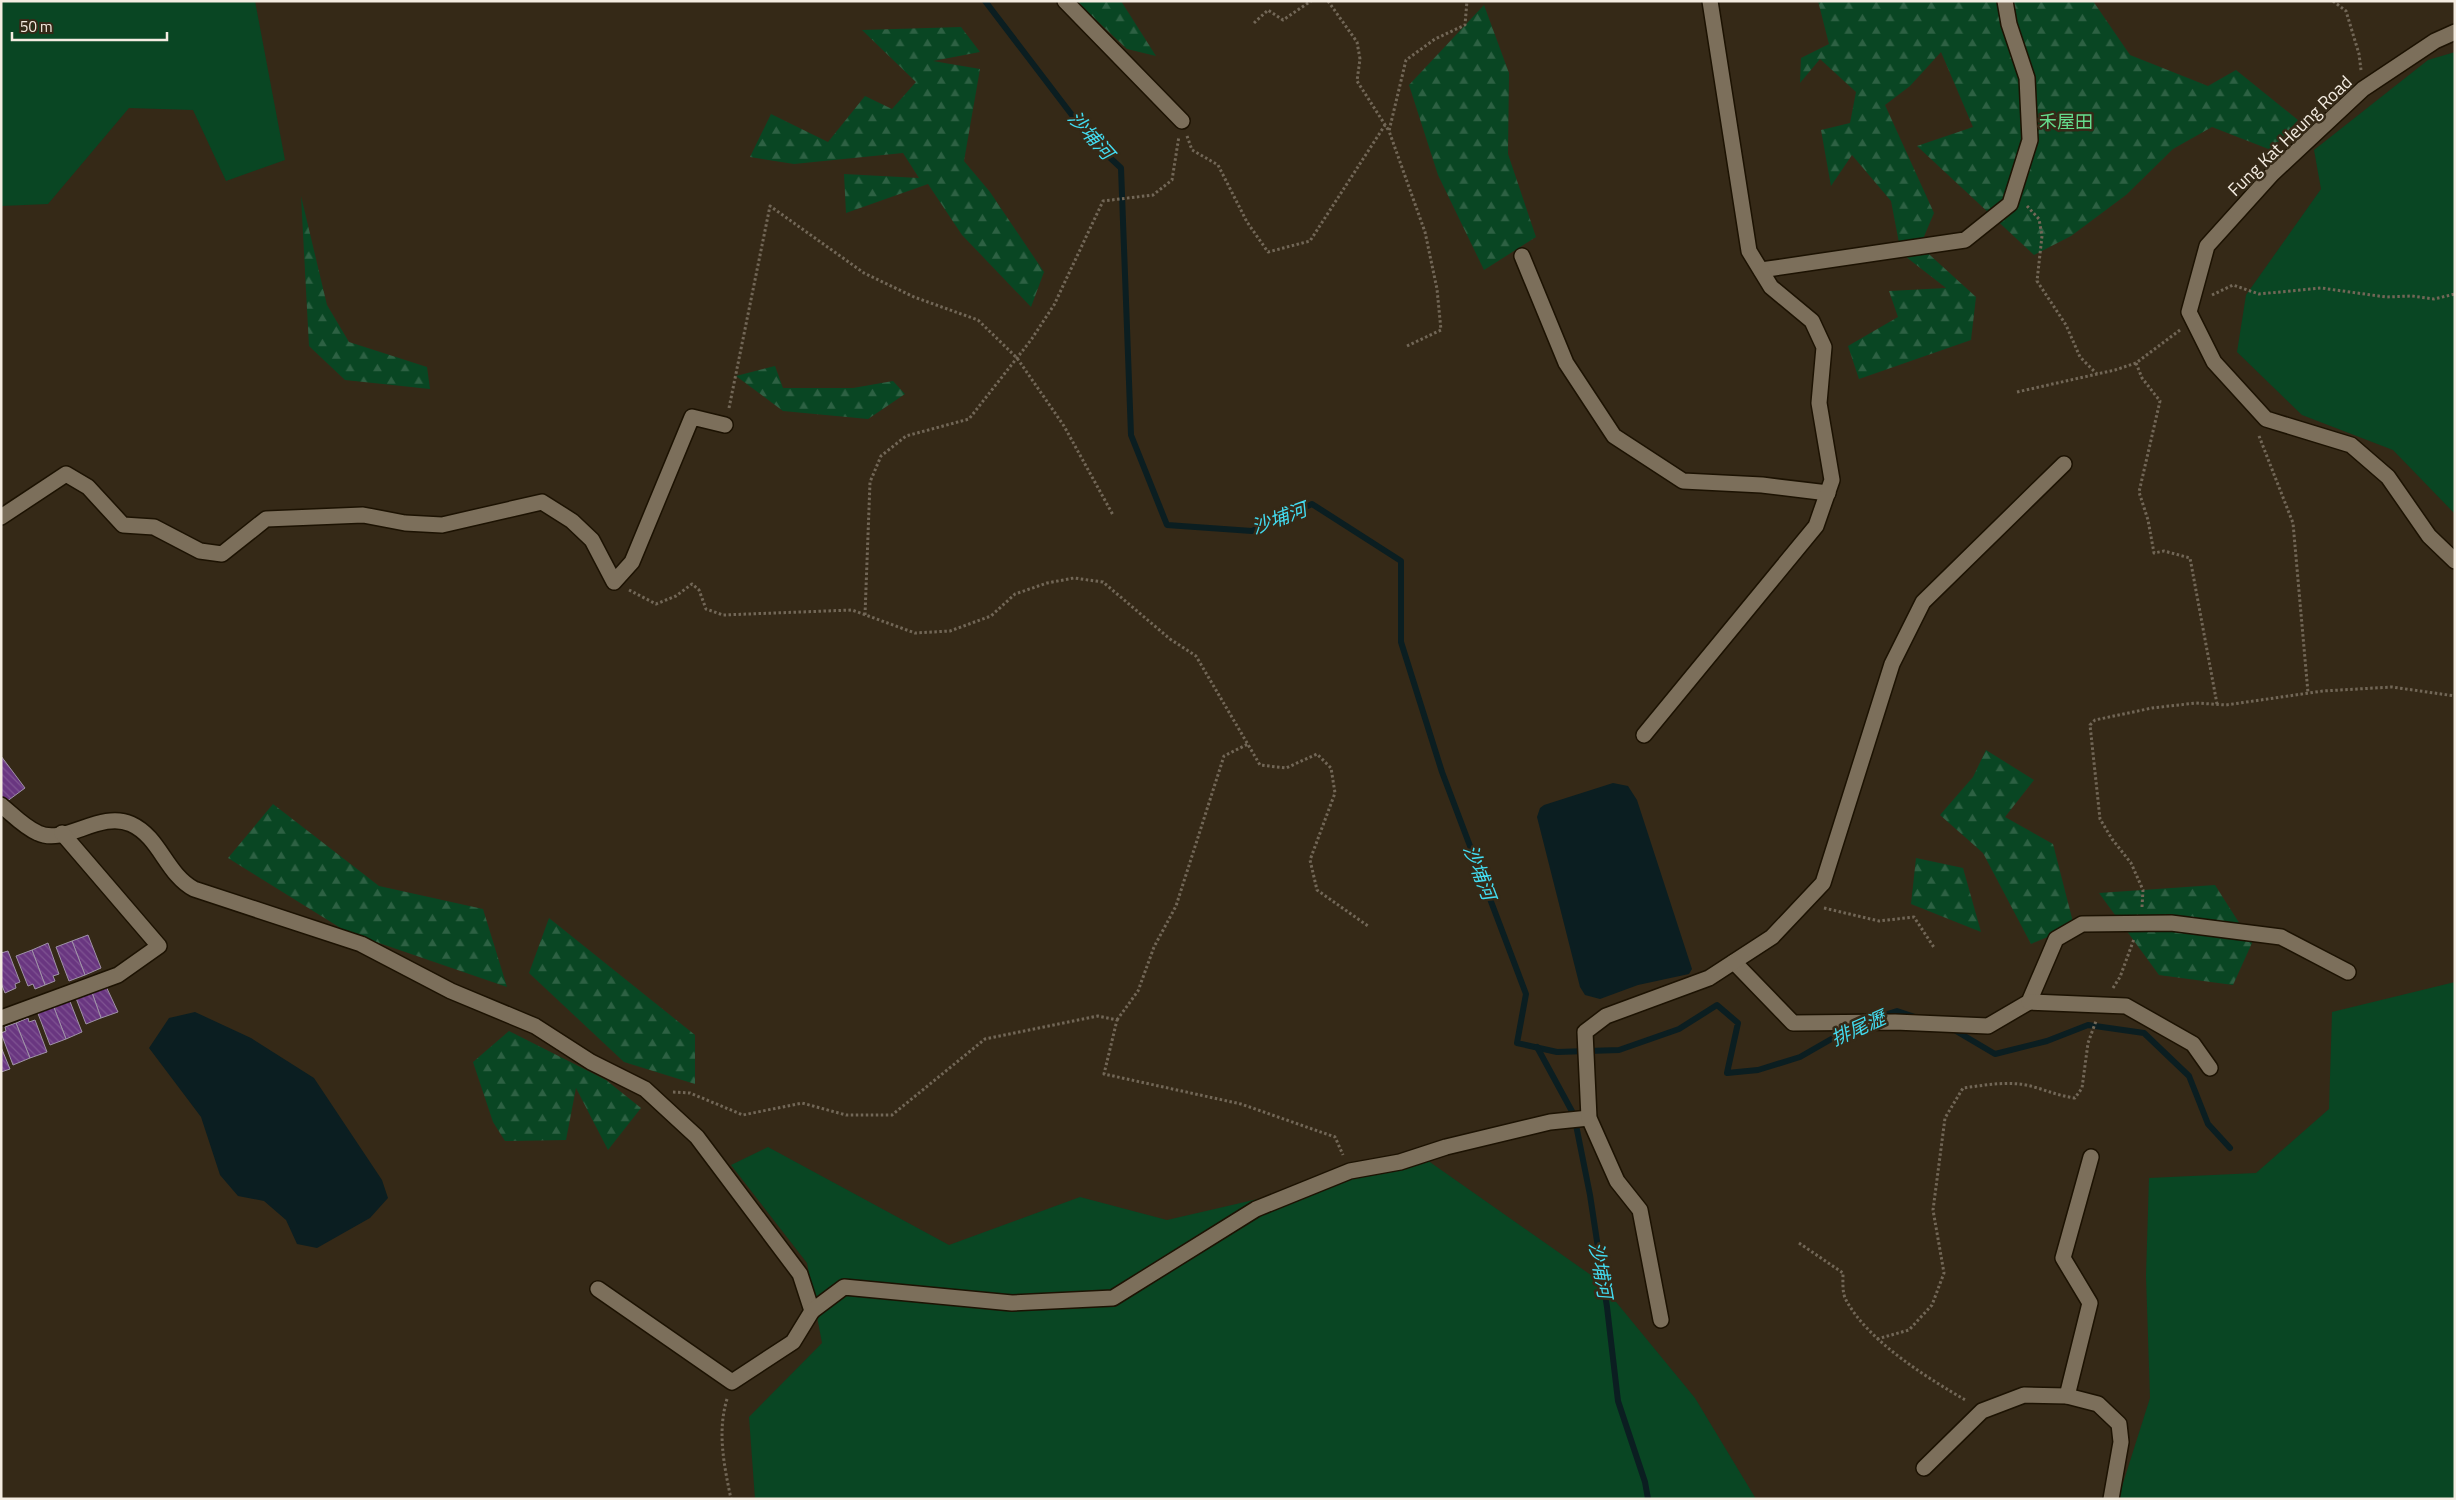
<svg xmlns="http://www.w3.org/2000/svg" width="2456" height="1500" viewBox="0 0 2456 1500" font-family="'Titillium Web','Noto Sans TC',sans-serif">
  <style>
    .green { fill: #094623 }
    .forest { fill: url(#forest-firs) }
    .water { fill: #0b1e21 }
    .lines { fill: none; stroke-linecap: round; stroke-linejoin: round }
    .stream { stroke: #0b1e21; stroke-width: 6 }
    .building { fill: url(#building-back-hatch); stroke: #a093a8 }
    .minor-casing { stroke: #1c1202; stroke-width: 18 }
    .path { stroke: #726757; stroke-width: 3; stroke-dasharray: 2.5 2.5; stroke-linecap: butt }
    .minor { stroke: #7c6f5b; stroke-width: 15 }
    .labels { text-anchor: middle; stroke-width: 5; stroke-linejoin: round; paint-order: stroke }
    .park-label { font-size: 18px; fill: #65dd8d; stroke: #352917 }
    .street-label { font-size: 18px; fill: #f4ece1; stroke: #352917 }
    .water-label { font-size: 19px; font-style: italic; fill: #43dcf1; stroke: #352917 }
  </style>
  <defs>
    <pattern id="forest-firs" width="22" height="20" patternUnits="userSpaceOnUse" patternTransform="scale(1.25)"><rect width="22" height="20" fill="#094623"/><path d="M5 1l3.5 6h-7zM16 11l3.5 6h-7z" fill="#2d6143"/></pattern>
    <pattern id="building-back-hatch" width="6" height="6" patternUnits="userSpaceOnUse" patternTransform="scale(1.25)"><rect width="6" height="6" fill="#693680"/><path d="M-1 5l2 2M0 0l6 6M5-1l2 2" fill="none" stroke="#7f5392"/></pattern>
  </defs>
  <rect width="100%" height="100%" fill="#352917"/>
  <g class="green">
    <path d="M1,1H255L285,160L226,181L193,110L129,108L48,204L1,206Z"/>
    <path d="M2455,52V514L2393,450L2302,415L2237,352L2246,295L2321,189L2314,150L2428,60Z"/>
    <path d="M2455,982V1499H2118L2150,1398L2146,1276L2149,1178L2256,1173L2329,1109L2332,1012Z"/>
    <path d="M768,1147L949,1245L1080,1197L1167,1220L1427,1160L1598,1280L1695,1398L1756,1499H755L749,1417L822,1343L807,1263L731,1165Z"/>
  </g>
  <g class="forest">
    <path d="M1076,1H1121L1156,56L1127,49Z"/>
    <path d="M1818,1H2093L2130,55L2208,86L2236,70L2298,120L2271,150L2212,127L2173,149L2126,195L2071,236L2034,255L1917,146L1973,127L1941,52L1910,86L1885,105L1934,213L1920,246L1976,297L1971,340L1859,379L1848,346L1898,317L1889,291L1946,288L1901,253L1891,201L1852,155L1831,186L1821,130L1850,123L1856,92L1820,59L1800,83L1801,58L1829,44Z"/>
    <path d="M1484,5L1509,73L1508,154L1536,237L1484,270L1438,175L1409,85Z"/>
    <path d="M961,27L980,52L933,61L980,69L964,161L990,192L1044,272L1031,307L962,235L928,184L846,213L844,174L919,178L903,153L794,164L750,157L771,114L828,142L865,96L892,109L916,82L862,30Z"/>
    <path d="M301,196L327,305L349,342L427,367L430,389L345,380L309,346Z"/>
    <path d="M775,366L783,388H853L893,381L905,394L868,419L783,411L736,376Z"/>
    <path d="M1986,750L2034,780L2005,817L2053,844L2074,926L2031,944L1983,853L1940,815L1973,777Z"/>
    <path d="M273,804L379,886L483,909L507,987L347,932L228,858Z"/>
    <path d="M1916,858L1963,868L1981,932L1911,904Z"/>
    <path d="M2215,885L2252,943L2233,985L2159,975L2099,893Z"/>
    <path d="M549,918L695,1035V1084L624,1062L529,973Z"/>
    <path d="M509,1031L606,1080L641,1108L608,1150L576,1088L566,1140L505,1141L493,1122L473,1062Z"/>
  </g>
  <g class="water">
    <path d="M1613,783L1628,786L1637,800L1692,969L1689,974L1638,985L1600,999L1585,995L1580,987L1537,817L1540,808L1544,805Z"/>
    <path d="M195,1012L251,1038L314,1078L382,1180L388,1198L370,1218L317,1248L297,1244L286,1220L264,1201L238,1196L220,1175L201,1117L149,1048L169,1018Z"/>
  </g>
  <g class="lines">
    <g class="stream">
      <path d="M985,1L1091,140L1121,168L1131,435L1167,525L1252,531L1312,504L1401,561V642L1442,772L1526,994L1517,1043L1557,1052L1619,1050L1679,1029L1717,1005L1738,1023L1727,1073L1758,1070L1800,1057L1854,1026"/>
      <path d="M1878,1017L1897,1011L1918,1018"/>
      <path d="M1951,1028L1995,1054L2047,1041L2088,1025L2144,1033L2189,1076L2208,1124L2230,1148"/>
      <path d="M1537,1047L1574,1115L1590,1195L1607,1307L1618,1401L1645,1482L1648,1499"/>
    </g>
  </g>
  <g class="building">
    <path d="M1,756L25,788L6,802L1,796Z"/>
    <path d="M88,935L101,968L85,975L72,941Z"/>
    <path d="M72,941L85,975L69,981L56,947Z"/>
    <path d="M48,943L59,974L53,976L55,981L45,985L32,950Z"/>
    <path d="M32,950L45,985L35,989L33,984L28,986L16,956Z"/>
    <path d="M8,951L20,982L15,984L16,988L5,993L1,983V953Z"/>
    <path d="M104,982L118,1012L101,1018L90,987Z"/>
    <path d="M90,987L101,1018L86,1024L74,993Z"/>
    <path d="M69,999L82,1032L66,1039L53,1005Z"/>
    <path d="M53,1005L66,1039L50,1045L37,1011Z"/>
    <path d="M28,1018L29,1022L35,1020L47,1052L30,1058L16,1023Z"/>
    <path d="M16,1023L30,1058L13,1065L1,1033L6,1031L5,1027Z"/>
    <path d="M1,1047L10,1069L1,1072Z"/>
  </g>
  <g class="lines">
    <defs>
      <g id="minor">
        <path d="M1065,1L1182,121"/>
        <path d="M2455,32L2435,41L2363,89L2272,174L2207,246L2189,312L2214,362L2266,419L2351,445L2388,477L2429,536L2455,561"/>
        <path d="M1522,256L1566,363L1614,436L1683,481L1762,485L1828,493"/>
        <path d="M1761,270L1965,240L2010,204L2030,140L2027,78L2009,24L2005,1"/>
        <path d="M1,517L66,474L88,487L123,525L154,527L200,551L222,554L266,519L363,515L405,523L442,525L542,502L572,521L592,540L614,582L632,562L692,417L725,425"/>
        <path d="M1644,735L1816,526L1832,480L1819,403L1824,347L1812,321L1771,287L1749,251L1710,1"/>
        <path d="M1,805C12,814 24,827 38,833C65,846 100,810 131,824C160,837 166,874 194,889L361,944L451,991L535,1026L591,1062L645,1089L697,1137L800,1274L812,1311L793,1342L732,1382L598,1289"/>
        <path d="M1734,962L1793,1023L1895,1022L1988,1026L2029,1002L2056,939L2082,924L2171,923L2281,937L2348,972"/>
        <path d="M2029,1002L2126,1006L2193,1044L2210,1068"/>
        <path d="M1,1018L118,975L159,946L62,833"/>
        <path d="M812,1311L844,1287L1012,1303L1113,1298L1256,1209L1350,1171L1400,1162L1446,1147L1550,1122L1589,1118"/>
        <path d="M1661,1320L1640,1210L1617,1181L1589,1118L1585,1032L1606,1016L1709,978L1772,937L1823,883L1892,664L1923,602L2064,464"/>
        <path d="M2067,1396L2090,1303L2063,1258L2091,1157"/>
        <path d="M1924,1468L1982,1411L2024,1395L2067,1396L2098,1404L2119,1424L2121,1442L2111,1499"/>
      </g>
    </defs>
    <use href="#minor" class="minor-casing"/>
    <g class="path">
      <path d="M1328,1L1357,42L1360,59L1357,81L1389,131"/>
      <path d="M2333,1L2346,11L2359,54L2361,70"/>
      <path d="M1254,23L1268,10L1283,20L1311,1"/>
      <path d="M1187,136L1192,150L1218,165L1247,222L1268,252L1310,241L1385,125"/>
      <path d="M2027,206L2039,219L2042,236L2037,281L2066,325L2080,357L2097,374"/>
      <path d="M2212,295L2233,285L2259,294L2321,288L2386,297L2412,296L2434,299L2455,294"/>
      <path d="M2180,330L2136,363L2142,378L2160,401L2139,492L2148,520L2154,553L2164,551L2190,558L2217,704"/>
      <path d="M1407,346L1441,330L1437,289L1425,232L1389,131L1406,60L1435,39L1465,25L1467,1"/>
      <path d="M2017,392L2115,370L2136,363"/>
      <path d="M729,408L770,206L864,273L914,297L978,320L1017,358L1064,426L1113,515"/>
      <path d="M2259,436L2293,523L2308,693"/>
      <path d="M629,590L656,604L676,596L692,584L699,590L706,609L723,615L852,610L915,633L950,631L991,616L1015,594L1047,583L1074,578L1103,582L1170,639L1196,656L1260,765L1286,768L1317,754L1331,768L1335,793L1310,860L1317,890L1368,926"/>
      <path d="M865,615L870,482L881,456L906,436L969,419L1031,340L1054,305L1103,201L1153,195L1172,180L1179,136"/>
      <path d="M2142,907L2143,890L2131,863L2112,839L2100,819L2090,725L2095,720L2152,708L2196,703L2226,705L2323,691L2392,687L2455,696"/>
      <path d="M1824,908L1879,921L1914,917L1935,949"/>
      <path d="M2113,988L2120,977L2134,939"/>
      <path d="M1117,1020L1138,991L1154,947L1176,906L1224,756L1248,744"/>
      <path d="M673,1092L690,1093L743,1115L802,1103L846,1115H892L985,1039L1098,1016L1117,1020L1104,1074L1241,1104L1335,1137L1343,1155"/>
      <path d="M1799,1243L1843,1273C1843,1281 1842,1293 1846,1300C1869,1342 1926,1377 1967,1401"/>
      <path d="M1877,1339L1909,1330L1932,1305L1944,1273L1933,1210L1945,1118L1963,1088C1986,1085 2012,1080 2034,1087C2048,1091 2060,1096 2075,1098L2082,1088L2088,1043L2096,1021"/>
      <path d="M727,1399C717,1432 724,1465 731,1499"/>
    </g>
    <use href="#minor" class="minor"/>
  </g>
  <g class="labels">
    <g class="park-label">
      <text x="2066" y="128">禾屋田</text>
    </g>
    <g class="street-label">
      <text transform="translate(2290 136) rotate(-44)" y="6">Fung Kat Heung Road</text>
    </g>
    <g class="water-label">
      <text transform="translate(1091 135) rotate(48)" y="7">沙埔河</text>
      <text transform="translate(1279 518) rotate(-20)" y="7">沙埔河</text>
      <text transform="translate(1480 872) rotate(69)" y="7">沙埔河</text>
      <text transform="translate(1858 1028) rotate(-24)" y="7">排尾瀝</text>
      <text transform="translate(1601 1270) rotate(80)" y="7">沙埔河</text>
    </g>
  </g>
  <rect width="2456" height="1500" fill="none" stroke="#f4ece1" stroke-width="5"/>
  <path d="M12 32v8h155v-8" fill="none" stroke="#f4ece1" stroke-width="2.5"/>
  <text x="20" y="32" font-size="15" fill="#f4ece1" stroke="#352917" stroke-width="4" paint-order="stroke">50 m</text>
</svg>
